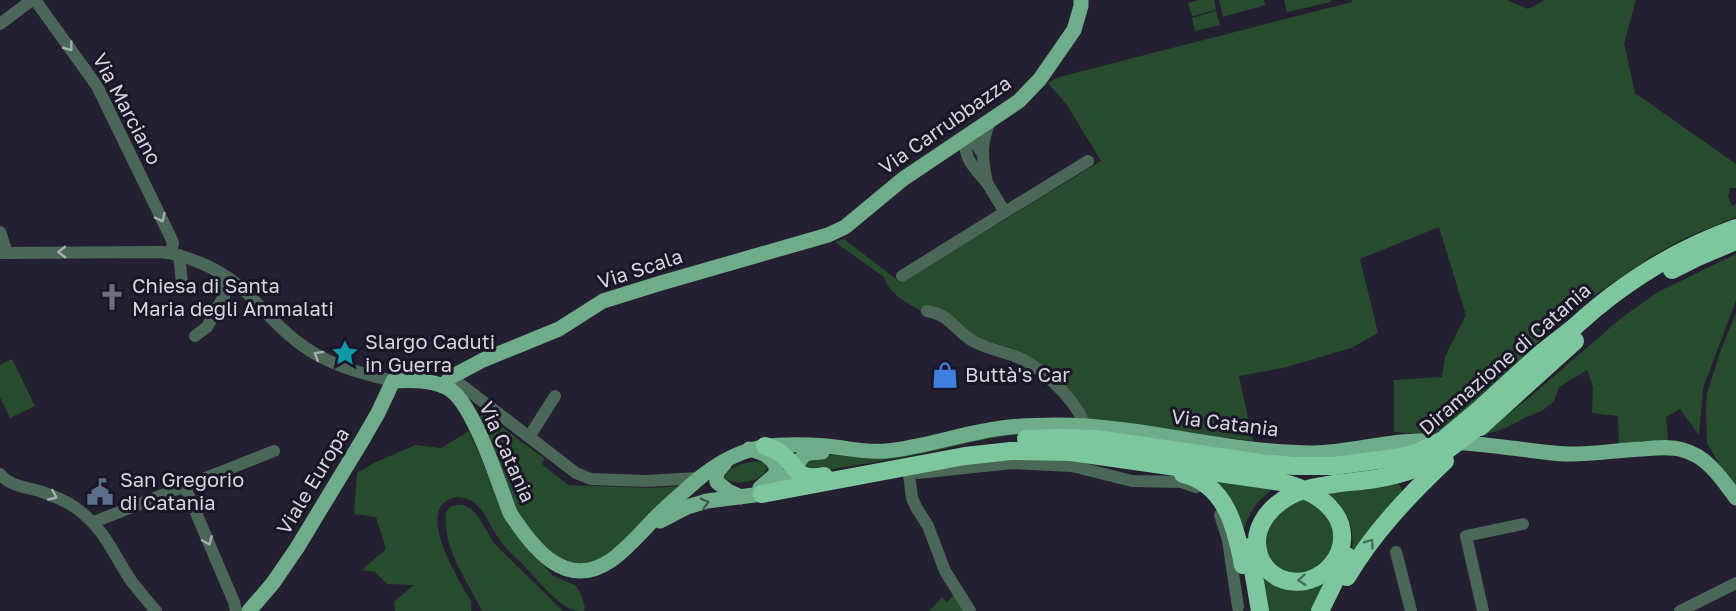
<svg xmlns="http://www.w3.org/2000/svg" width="1736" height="611" viewBox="0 0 1736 611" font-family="'Golos Text',sans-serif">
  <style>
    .green { fill: #274c2d }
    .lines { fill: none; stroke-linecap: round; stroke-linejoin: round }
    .minor { stroke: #4b6757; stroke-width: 12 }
    .major { stroke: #6fac8a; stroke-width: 15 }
    .highway { stroke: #7dc79e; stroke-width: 18 }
    .oneway { stroke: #a6aeb0 }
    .oneway2 { stroke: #415a54 }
    .oneway3 { stroke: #4c6e62 }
    .labels { text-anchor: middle; stroke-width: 6; stroke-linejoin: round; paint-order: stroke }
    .street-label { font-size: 20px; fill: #d7d4e0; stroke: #1b1627 }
    .poi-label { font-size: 20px; fill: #d7d4e0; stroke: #1b1627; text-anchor: start }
  </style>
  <rect width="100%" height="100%" fill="#242031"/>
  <g class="green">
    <path d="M1199,0H1214L1216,10L1192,16L1188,3Z"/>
    <path d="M1219,0H1264L1265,5L1223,17Z"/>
    <path d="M1284,0H1331V2L1287,12Z"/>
    <path d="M1352,0H1507L1528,9L1545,0H1636L1624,43L1635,93L1736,164V188H1730L1728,196L1732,206L1736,204V217L1687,237L1652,256L1593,296L1538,342L1483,398L1442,436L1394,432V380L1442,377L1445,357L1466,315L1439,227L1360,259L1378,333L1351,348L1283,368L1239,376L1253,441L1087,419L1041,366L1012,348L978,339L927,307L921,311C906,302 889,294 884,277L835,242L844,239L901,283L1101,161L1067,105L1048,83L1059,77L1352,2Z"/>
    <path d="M1216,11L1220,25L1195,31L1192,18Z"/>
    <path d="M1736,254V300L1703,388L1699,435L1680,409L1666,417L1668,440L1619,445L1618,416L1592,413L1593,387L1587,370L1559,387L1554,401L1542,411L1528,416L1506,428L1480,436L1530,397L1620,319L1658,292Z"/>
    <path d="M1736,313V490L1723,471L1707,443L1706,408L1707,393L1722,347Z"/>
    <path d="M12,359L35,406L10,418L0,397V365Z"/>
    <path d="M484,412L516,438L544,458L542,464L568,485L649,488L685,486L612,553L595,562L584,564L562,561L535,538L514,507L478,418Z"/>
    <path d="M1045,429L1088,430L1265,455L1296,457L1330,456L1392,448L1417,447C1398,454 1378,455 1358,457C1325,461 1292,462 1258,458C1187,451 1117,433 1045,433C1004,433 965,444 924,453C890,460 855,465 821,471L810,470L805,465L806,458L813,455L886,456L924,449L989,434Z"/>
    <path d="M469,431L506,517L527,547L553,576L575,585L580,592L585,608L584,611C577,611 573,611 567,607C552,598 539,581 527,569C518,559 506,550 499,539C491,528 486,513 476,504C470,499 459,495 450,499C416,513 460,582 471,601V611H395L394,602L414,585L387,584L375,572L362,570L386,549L376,517L354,514L357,473L374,463L415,445L441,448Z"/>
    <path d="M751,462C758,461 763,461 767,468C763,482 735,487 725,478L724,475C731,467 742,464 751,462Z"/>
    <path d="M1205,478L1274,488C1259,498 1248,513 1244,530Z"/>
    <path d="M1396,482L1399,484L1402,491L1349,562C1358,531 1350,511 1325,490Z"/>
    <path d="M1299,496C1314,505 1340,521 1335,543C1333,551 1326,561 1322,569L1285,576L1261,548L1265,525Z"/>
    <path d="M456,505H463L471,509L477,515L494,543L563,611H482C467,580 442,548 446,512L450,507Z"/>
    <path d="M1259,566L1269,576L1331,572L1315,611H1264Z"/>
    <path d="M954,595L967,611H929L942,597L947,602Z"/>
  </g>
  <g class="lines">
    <g class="minor">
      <path d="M35,0L97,86L171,238L173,243L171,253"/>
      <path d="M0,24L32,0"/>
      <path d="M987,183C982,159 980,142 991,120"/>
      <path d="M1005,212L1088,161"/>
      <path d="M0,232L7,253"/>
      <path d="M0,253L162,252C189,256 217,268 238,285C258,302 274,324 295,340C323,363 358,373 393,381"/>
      <path d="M179,255L182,283"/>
      <path d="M902,276L1005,212C999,203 993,192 987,183C973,166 964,160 965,137L975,143L983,154"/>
      <path d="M927,311C951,315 954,330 973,341C986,349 1003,351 1017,357C1040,366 1079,402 1084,426"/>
      <path d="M195,336L207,327L224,296L223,284L226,277"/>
      <path d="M451,377L576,473L591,479L645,481L699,478"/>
      <path d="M529,437L555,396"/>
      <path d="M913,466L918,473L1012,463L1072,466L1132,481L1182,482L1196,487"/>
      <path d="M908,467L912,498L916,507L928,526L945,571L970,611"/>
      <path d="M0,474C10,487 28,487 42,492C54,496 66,501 76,508C107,531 112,553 132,582C140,592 148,602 156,611"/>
      <path d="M185,487L234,602L236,611"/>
      <path d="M1220,515L1228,540L1238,607"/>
      <path d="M94,522L274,451"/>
      <path d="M1396,552L1411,611"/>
      <path d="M1483,611L1466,536L1523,524"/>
      <path d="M1680,611L1736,583"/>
    </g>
    <g class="major">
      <path d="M443,386L451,377L483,360L559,329L603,301L661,283L828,235L845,227L903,179L1019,101L1040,79L1074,30L1081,6V0"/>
      <path d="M749,449C760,452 770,455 776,466V474L760,488"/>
      <path d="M725,463L716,473L717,482L728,491L741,497"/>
      <path d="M660,521L687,507L707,501L762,494L785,480L804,455L809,453L822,452"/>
      <path d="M249,611L273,583L297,548L363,439L378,413L393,381C409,380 438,380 452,391C475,409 499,484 510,513C532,547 565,591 610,561C626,550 639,535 653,520C667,506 682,493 697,480C740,444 773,442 827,446C847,448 866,453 886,451C919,448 951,437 984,431C1008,426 1032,425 1056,425C1143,425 1227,453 1313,453C1349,453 1383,441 1419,441C1449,441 1481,444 1511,448C1531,450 1551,454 1571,454C1595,454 1619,450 1643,449C1656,448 1670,446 1683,450C1707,456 1722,479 1736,498"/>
    </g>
    <g class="highway">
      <path d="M1672,270L1698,257L1731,243"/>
      <path d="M1564,337C1613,289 1672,251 1736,228"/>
      <path d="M1480,427L1575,341"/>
      <path d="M1026,439L1062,438L1096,439L1261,463L1294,466H1334L1401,457L1419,452L1443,440L1480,409L1540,354L1573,328"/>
      <path d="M765,446C769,447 774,449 779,452C798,465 794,482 824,476"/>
      <path d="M1183,474C1226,484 1236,528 1243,565"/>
      <path d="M762,494L965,456L1011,451L1071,452L1281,482C1300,487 1320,495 1332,510C1362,546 1320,596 1279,578C1268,572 1260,563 1258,550C1255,538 1259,526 1266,516C1291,482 1337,485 1375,479C1388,477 1402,474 1414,469C1442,458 1462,437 1486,421"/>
      <path d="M1249,547L1260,611"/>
      <path d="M1347,577C1373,533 1408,496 1445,461"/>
      <path d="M1320,611L1347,556"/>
    </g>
  </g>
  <defs><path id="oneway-chevron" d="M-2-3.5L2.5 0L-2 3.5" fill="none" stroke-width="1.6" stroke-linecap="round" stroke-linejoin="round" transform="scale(1.5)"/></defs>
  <g class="oneway">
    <use href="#oneway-chevron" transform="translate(69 47) rotate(53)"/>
    <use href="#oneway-chevron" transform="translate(161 218) rotate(64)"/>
    <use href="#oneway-chevron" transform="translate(62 252) rotate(179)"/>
    <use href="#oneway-chevron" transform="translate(318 355) rotate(-149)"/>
    <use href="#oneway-chevron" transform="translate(53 496) rotate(23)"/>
    <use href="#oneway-chevron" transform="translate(208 541) rotate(67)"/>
  </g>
  <use class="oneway2" href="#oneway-chevron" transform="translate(705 503) rotate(-14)"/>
  <g class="oneway3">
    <use href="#oneway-chevron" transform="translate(1370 543) rotate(-54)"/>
    <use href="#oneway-chevron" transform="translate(1302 580) rotate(175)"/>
  </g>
  <defs>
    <symbol id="church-bare" viewBox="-9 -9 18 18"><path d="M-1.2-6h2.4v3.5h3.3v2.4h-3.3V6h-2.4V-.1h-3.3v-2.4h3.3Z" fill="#6b7280" stroke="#1b1627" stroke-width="2.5" paint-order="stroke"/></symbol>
    <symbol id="sight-bare" viewBox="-9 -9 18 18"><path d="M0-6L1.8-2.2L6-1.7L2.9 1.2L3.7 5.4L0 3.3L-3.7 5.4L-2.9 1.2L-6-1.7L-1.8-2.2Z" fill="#0f9aa8" stroke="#1b1627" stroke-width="2.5" paint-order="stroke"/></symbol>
    <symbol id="shop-bare" viewBox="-9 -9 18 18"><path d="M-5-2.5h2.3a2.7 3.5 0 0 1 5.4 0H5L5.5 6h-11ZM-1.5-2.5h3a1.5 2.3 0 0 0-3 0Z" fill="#3f7fe0" stroke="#1b1627" stroke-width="2.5" paint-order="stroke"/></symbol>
    <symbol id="civic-bare" viewBox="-9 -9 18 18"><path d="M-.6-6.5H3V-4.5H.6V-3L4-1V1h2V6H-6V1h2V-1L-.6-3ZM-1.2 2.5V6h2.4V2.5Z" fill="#5c6f8a" stroke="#1b1627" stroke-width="2.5" paint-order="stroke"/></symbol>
  </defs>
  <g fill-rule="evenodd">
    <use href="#church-bare" x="93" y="278" width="38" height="38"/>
    <use href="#sight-bare" x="326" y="334" width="38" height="38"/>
    <use href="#shop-bare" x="926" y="356" width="38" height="38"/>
    <use href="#civic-bare" x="81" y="473" width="38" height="38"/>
  </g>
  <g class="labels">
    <g class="street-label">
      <text transform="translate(127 109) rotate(62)" y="7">Via Marciano</text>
      <text transform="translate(945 125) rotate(-35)" y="7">Via Carrubbazza</text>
      <text transform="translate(640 269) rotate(-18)" y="7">Via Scala</text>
      <text transform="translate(1505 359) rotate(-41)" y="7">Diramazione di Catania</text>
      <text transform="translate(1225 423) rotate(7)" y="7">Via Catania</text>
      <text transform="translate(507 452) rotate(66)" y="7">Via Catania</text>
      <text transform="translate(313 481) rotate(-59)" y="7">Viale Europa</text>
    </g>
    <g class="poi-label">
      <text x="132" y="293">Chiesa di Santa<tspan x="132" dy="23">Maria degli Ammalati</tspan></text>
      <text x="365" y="349">Slargo Caduti<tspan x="365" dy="23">in Guerra</tspan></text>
      <text x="965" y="382">Buttà's Car</text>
      <text x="120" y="487">San Gregorio<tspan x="120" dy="23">di Catania</tspan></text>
    </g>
  </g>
</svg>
